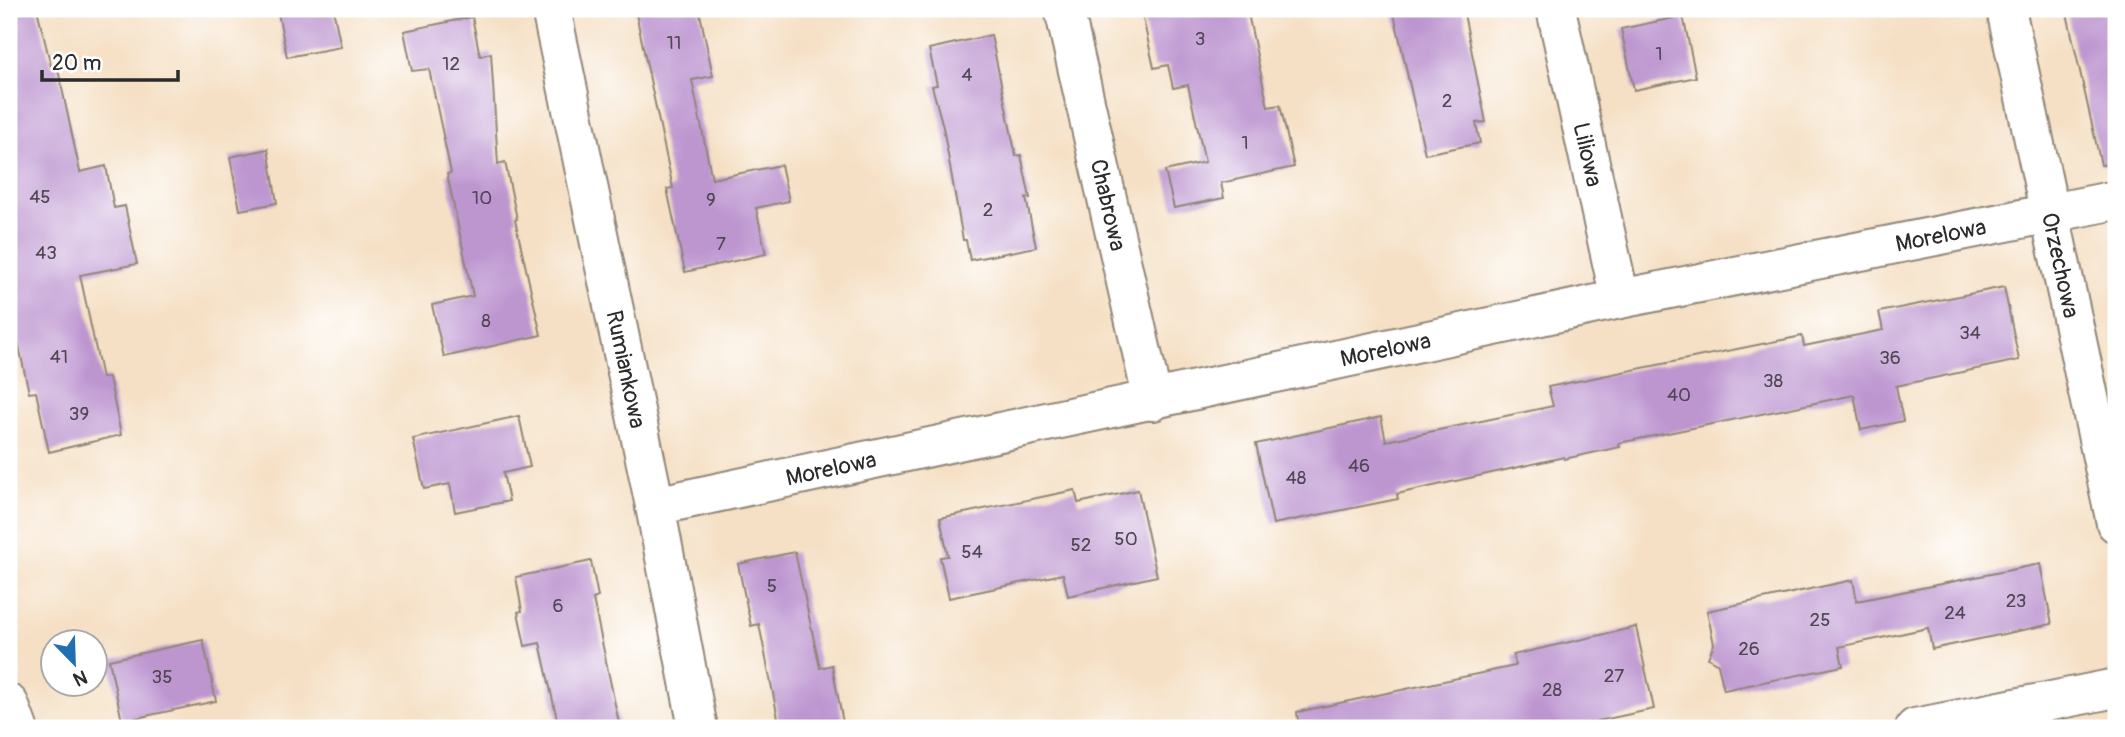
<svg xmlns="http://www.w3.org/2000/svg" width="2125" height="737" viewBox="0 0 2125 737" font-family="Pangolin,sans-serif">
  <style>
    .building { fill: #bd96d0 }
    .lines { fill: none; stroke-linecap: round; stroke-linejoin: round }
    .minor-casing { stroke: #908678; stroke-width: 42 }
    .minor { stroke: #fff; stroke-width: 38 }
    .labels { text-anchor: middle; stroke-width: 6; stroke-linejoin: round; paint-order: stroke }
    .number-label { font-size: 19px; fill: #504654 }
    .street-label { font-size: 23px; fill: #2b2b2b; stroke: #fff }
  </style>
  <rect width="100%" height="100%" fill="#fff"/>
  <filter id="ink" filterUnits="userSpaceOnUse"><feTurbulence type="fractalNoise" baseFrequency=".0143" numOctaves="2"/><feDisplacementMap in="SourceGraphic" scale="14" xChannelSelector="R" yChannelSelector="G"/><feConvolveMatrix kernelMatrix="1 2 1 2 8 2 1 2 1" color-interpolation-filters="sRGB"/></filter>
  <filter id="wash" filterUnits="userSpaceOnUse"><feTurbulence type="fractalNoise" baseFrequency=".00686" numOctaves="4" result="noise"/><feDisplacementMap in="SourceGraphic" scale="28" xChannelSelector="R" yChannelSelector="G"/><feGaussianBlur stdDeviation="1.57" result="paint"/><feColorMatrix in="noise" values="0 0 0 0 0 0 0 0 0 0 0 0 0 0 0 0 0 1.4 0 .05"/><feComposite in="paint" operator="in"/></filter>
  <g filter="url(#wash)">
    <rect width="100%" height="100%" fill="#f5e0c5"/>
    <g id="blocks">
      <g class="building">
        <path d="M9,9H37L51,66L57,65L80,172L106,166L114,208L125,206L137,264L80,275L102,378L109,377L121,435L49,452L36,392L29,393L9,300Z"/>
        <path d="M300,9H333L341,47L287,57L278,13Z"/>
        <path d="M635,9H699L713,76L692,80L712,179L781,165L789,201L756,208L766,254L685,272L667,189L673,188Z"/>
        <path d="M1141,9H1247L1268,107L1280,105L1294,167L1221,183L1224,198L1174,208L1165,171L1205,162L1188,85L1173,88L1168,65L1154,68Z"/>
        <path d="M1393,9H1463L1486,122L1476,123L1480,143L1425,154Z"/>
        <path d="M2066,9H2116V164L2101,165Z"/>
        <path d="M1683,16L1696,77L1634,90L1621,29Z"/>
        <path d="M472,17L480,56L491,53L498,164L505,162L517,219L515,220L541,335L444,357L432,305L473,296L447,174L451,173L429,69L412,71L404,31Z"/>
        <path d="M991,35L1016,156L1021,155L1030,198H1026L1036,247L970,260L966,240H963L943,127L932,86L937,85L929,49Z"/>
        <path d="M268,149L277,203L240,210L230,157Z"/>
        <path d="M2004,287L2019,360L1896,386L1903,421L1861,430L1854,395L1619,443L1620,447L1564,459V457L1397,494L1398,499L1273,524L1256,444L1381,417L1386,441L1553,406L1548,387L1802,336L1804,346L1883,330L1879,312Z"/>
        <path d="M519,416L530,467L503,473L509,501L455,512L450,484L424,489L413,439Z"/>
        <path d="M1075,490L1078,503L1138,490L1157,576L1068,596L1063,574L949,598L940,557L948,556L940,518Z"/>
        <path d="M795,552L820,668L832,665L844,728H780L759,624L751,626L738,564Z"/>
        <path d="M591,561L598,597L593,599L620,728H559L540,643L525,646L518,612L522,611L516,577Z"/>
        <path d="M2040,564L2052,624L1932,649L1928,628L1839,647L1843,666L1724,690L1718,664L1708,658L1714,644L1707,611L1853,580L1857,601Z"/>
        <path d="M1636,627L1654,709L1565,728H1299L1297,712L1515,666L1513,655Z"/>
        <path d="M203,640L216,701L122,721L109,660Z"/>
      </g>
    </g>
  </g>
  <g filter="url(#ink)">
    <use href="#blocks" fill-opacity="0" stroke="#908678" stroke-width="2"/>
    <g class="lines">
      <defs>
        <g id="minor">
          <path id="s1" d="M551,9L655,506L698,728"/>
          <path id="s2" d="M1064,9L1153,401"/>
          <path id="s3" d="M1556,9L1620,299"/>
          <path id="s4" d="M2006,9L2116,523"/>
          <path id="s5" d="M655,506L1620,299L2116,200"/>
          <path d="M9,704L18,728"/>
          <path d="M1915,728L2116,688"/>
        </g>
      </defs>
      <use href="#minor" class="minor-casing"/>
      <use href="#minor" class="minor"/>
    </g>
  </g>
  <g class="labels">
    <g class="number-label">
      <text x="1200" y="45">3</text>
      <text x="674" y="49">11</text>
      <text x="1659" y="60">1</text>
      <text x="451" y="70">12</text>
      <text x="967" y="81">4</text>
      <text x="1447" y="107">2</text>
      <text x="1245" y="149">1</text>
      <text x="40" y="203">45</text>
      <text x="482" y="204">10</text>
      <text x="711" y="206">9</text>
      <text x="988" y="216">2</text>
      <text x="721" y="250">7</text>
      <text x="46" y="259">43</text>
      <text x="486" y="327">8</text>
      <text x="1970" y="339">34</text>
      <text x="59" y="363">41</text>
      <text x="1890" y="364">36</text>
      <text x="1773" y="387">38</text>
      <text x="1679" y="401">40</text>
      <text x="79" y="420">39</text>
      <text x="1359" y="472">46</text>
      <text x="1296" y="484">48</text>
      <text x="1126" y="545">50</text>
      <text x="1081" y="551">52</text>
      <text x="972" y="558">54</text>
      <text x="772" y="592">5</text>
      <text x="2016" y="607">23</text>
      <text x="558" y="612">6</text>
      <text x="1955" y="619">24</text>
      <text x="1820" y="626">25</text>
      <text x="1749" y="655">26</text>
      <text x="1614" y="682">27</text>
      <text x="162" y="683">35</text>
      <text x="1552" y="696">28</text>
    </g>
    <g class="street-label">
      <text dy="8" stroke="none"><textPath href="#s3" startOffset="149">Liliowa</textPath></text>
      <text dy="8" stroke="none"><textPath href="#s2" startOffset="201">Chabrowa</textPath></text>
      <text dy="8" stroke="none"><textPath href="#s5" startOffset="1314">Morelowa</textPath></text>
      <text dy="8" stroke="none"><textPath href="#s4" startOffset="262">Orzechowa</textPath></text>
      <text dy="8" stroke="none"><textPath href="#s5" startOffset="747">Morelowa</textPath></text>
      <text dy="8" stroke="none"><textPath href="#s1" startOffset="368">Rumiankowa</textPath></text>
      <text dy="8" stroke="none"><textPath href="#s5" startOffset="180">Morelowa</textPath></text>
    </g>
  </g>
  <rect width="2125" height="737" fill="none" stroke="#fff" stroke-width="35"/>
  <g transform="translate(74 663) rotate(157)"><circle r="33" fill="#ffffff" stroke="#aaaaaa" stroke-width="2"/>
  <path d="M0-5L12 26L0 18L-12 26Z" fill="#1f6fb2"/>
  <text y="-10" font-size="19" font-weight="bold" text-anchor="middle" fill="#2b2b2b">N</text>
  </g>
  <path d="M42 70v10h136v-10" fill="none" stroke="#2b2b2b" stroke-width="3.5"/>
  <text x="52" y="70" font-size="21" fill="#2b2b2b" stroke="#ffffff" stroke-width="5" paint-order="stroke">20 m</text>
</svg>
